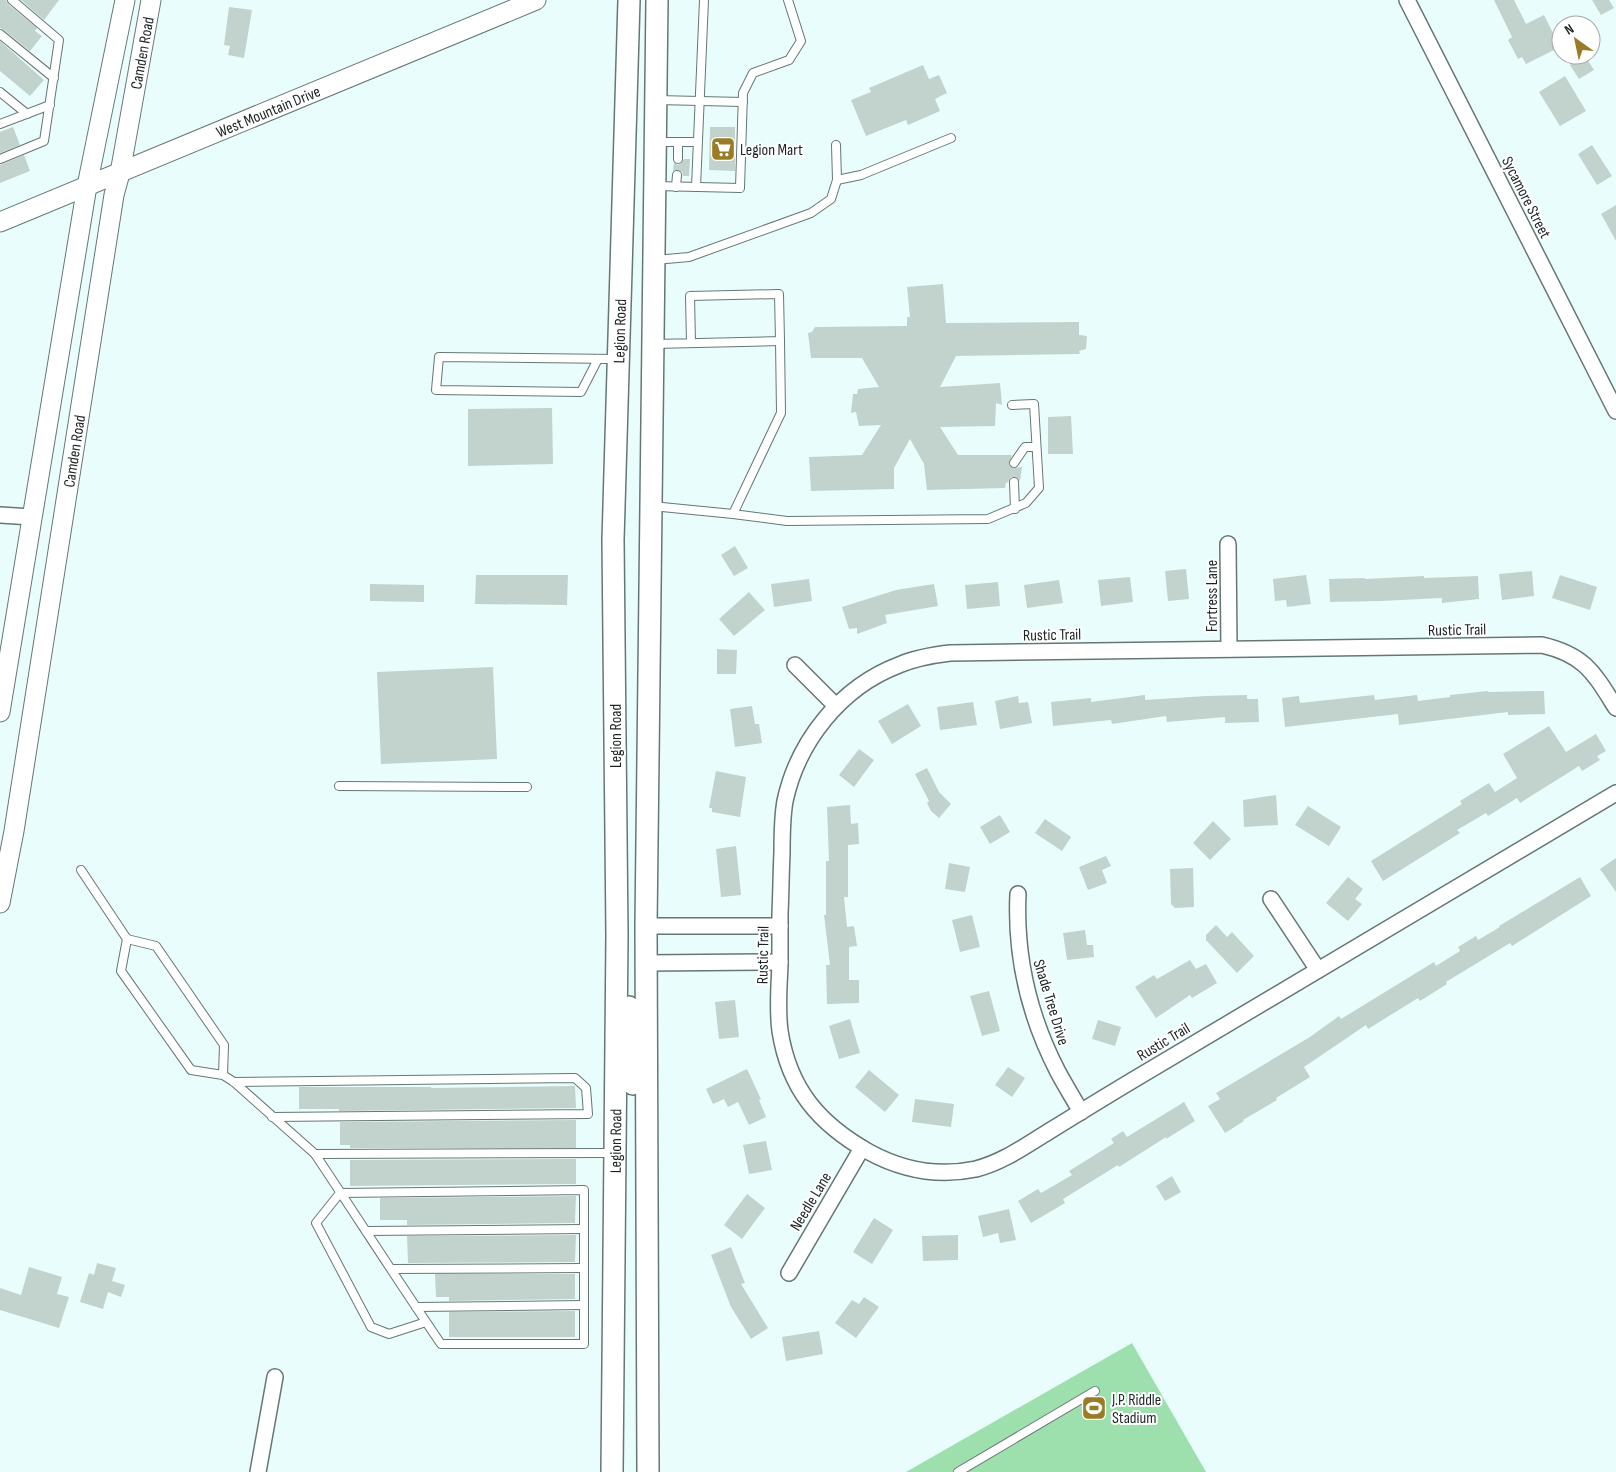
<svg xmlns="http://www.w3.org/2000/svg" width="1616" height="1472" viewBox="0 0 1616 1472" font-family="'Sofia Sans Condensed',sans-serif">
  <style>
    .green { fill: #9ee0ad }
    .building { fill: #c1d3cc }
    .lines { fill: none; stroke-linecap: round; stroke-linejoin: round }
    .service-casing { stroke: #657775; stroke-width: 10 }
    .minor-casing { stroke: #657775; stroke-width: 18 }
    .tertiary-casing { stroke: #657775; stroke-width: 21 }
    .secondary-casing { stroke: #657775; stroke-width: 24 }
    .service { stroke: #fff; stroke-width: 8 }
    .minor { stroke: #fff; stroke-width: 15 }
    .tertiary { stroke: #fff; stroke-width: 19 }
    .secondary { stroke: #fff; stroke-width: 21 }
    .labels { text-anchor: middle; stroke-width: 4; stroke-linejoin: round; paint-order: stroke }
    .street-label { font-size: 16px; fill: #1c2323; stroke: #fff }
    .poi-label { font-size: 16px; fill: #1c2323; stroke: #fff; text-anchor: start }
  </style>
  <rect width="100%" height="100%" fill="#e9fefc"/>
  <path class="green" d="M1132,1343L1206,1472H906Z"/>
  <g class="building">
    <path d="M0,0H6L8,4L37,28L35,31L42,36L30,51L4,30L0,28Z"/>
    <path d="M21,0H59L44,20Z"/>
    <path d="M1494,0H1514L1526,24L1544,15L1560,47L1526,64L1522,57L1518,59L1508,40L1512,37Z"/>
    <path d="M1592,0H1609L1614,8L1601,15Z"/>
    <path d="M229,7L252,10L244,58L228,55L230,46L224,45Z"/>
    <path d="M0,41L44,80L30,96L0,71Z"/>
    <path d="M1585,56L1594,70L1579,79L1570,65Z"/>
    <path d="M923,65L929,79L939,75L947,93L935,99L940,111L908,125L906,120L866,136L851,100L871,92L869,88Z"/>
    <path d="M1565,76L1586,111L1560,126L1539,92Z"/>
    <path d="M13,127L20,145L0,153V132Z"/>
    <path d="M710,127H735V171L709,170Z"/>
    <path d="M1592,145L1612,176L1597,185L1578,154Z"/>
    <path d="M24,155L30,171L0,183V165Z"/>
    <path d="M684,159H690L689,176H683L682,172L678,170L673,171L674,162L678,165L680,164Z"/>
    <path d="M1616,205V241L1601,214Z"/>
    <path d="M943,284L946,323L1079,322V335L1087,336L1086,349L1079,351L1080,354L956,356L940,387L1000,383L1002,405L996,403L995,426L940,427L958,455H1012L1009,465L1013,468L1022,467L1020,481L1016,477H1011L1008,482L1006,483L1005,488L927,490L924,464L910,439L894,468V489L811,491L809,457L862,455L881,425L859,426L856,412L851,413L853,394H857L858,389L879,387L862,358H811L808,333L812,332L815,327L907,326V317H910L907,287Z"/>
    <path d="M552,408L553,464L468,466V409Z"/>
    <path d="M1071,416L1073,454H1048V417Z"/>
    <path d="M735,546L748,568L734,576L721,555Z"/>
    <path d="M1186,569L1189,599L1168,601L1165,571Z"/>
    <path d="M1532,571L1534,596L1502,600L1499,574Z"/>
    <path d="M476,575H568L567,605L475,604Z"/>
    <path d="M1306,575L1311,604L1287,607L1286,600L1275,601L1273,579Z"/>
    <path d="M1560,575L1597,587L1590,610L1552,598Z"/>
    <path d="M1424,576V578L1478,576L1479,599L1442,603V598L1381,601L1330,602L1329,579L1365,578V579Z"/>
    <path d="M1130,577L1133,602L1101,606L1098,580Z"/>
    <path d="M809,579L812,601L774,607L771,584Z"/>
    <path d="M1059,580L1063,603L1027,608L1024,585Z"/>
    <path d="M998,582L1000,606L967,609L965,585Z"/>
    <path d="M370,584L424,585V602L370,601Z"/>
    <path d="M934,584L938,606L885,615L887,623L857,634V628L849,629L842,607L896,590Z"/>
    <path d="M749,592L765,610L734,636L719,619Z"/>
    <path d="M717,649L737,650L736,674H717Z"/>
    <path d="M493,667L497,759L381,764L377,672Z"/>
    <path d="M1488,691V692L1544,691L1545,714L1508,715V712L1399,725L1398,714L1285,727L1282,698L1299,696L1300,703L1374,695L1375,700L1417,695L1418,701L1450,697V695Z"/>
    <path d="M1145,695V700L1206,696L1247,695V699H1258L1259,722L1225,723V717L1167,722L1166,716L1112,724L1111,720L1053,726L1051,702L1091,698V702Z"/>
    <path d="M1018,696L1019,703L1028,702L1032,723L1000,729L995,701Z"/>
    <path d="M973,702L977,725L940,730L937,707Z"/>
    <path d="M908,704L921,726L892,744L878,721Z"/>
    <path d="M752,706L755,724H759L762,743L735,747L730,709Z"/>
    <path d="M1549,726L1566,752L1596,734L1606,751L1597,756L1600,760L1582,771L1579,766L1520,803L1517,798L1488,816L1486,813L1457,830L1460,833L1383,881L1371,861L1462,804L1460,801L1489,783L1495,792L1517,778L1503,754Z"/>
    <path d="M859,749L874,760L854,787L839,775Z"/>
    <path d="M927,768L939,792L951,804L939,818L931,811L927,803L929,801L915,774Z"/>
    <path d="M716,771L746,777L740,817L712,812V808H709Z"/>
    <path d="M1276,795L1278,825L1244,827L1243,800Z"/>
    <path d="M850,805L851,824L858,823L859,844L848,845V897H844L847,927L854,926L857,946L849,947V980H859V1003L827,1004L826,965H830L824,915H826V861H829L827,807Z"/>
    <path d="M1308,806L1341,827L1329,846L1295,825Z"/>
    <path d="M1000,815L1010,832L990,844L980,827Z"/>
    <path d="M1045,819L1071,837L1062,851L1035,833Z"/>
    <path d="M1213,821L1231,839L1210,860L1193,843Z"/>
    <path d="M736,846L741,895L721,897L716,849Z"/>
    <path d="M1106,856L1111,866L1102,870L1107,883L1088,890L1079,867Z"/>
    <path d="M1616,858V892L1600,869Z"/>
    <path d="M949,863L970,867L965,892L945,889Z"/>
    <path d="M1193,868L1194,907L1175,908L1171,904L1170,869Z"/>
    <path d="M1348,877L1363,889L1355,899L1362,904L1348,921L1326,903Z"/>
    <path d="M1580,877L1591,896L1512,946L1510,943L1446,982L1447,984L1420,1001L1418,998L1368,1029L1366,1025L1304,1067L1310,1077L1276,1098L1277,1100L1243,1120L1244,1121L1225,1133L1208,1106L1220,1099L1216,1093L1310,1037L1339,1016L1341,1019L1434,962L1436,966L1460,951L1458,947L1476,936L1478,940L1500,927L1499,926Z"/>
    <path d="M972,915L980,947L960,952L952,920Z"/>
    <path d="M1216,925L1227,937L1232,932L1254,956L1237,973L1206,940V935Z"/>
    <path d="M1085,930L1087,945H1093L1094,957L1067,960L1063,933Z"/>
    <path d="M1190,960L1196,969L1206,964L1217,983L1192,998L1190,995L1156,1018L1135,987L1154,975L1157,979Z"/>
    <path d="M989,991L1000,1031L982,1036L970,996Z"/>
    <path d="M735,1000L739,1037L719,1039L715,1002Z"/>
    <path d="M850,1019L860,1053L839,1059L829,1026Z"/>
    <path d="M1098,1020L1121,1027L1115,1046L1092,1039Z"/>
    <path d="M1008,1067L1025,1078L1012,1097L995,1085Z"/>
    <path d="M747,1069L761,1099L759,1100L766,1117L749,1125L738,1102L728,1107L724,1099L713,1104L706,1089Z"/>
    <path d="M869,1070L899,1095L885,1112L855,1087Z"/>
    <path d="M575,1086L576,1108L339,1111V1109H299V1087H431V1088Z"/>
    <path d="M915,1099L954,1104L951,1127L912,1122Z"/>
    <path d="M1184,1102L1195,1121L1166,1139V1137L1119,1167L1118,1165L1063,1199L1065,1203L1031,1223L1018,1201L1038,1189L1041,1193L1072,1175L1069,1171L1114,1143L1111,1139L1123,1131L1127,1137Z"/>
    <path d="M576,1120V1148H350V1145H340V1122Z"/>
    <path d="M766,1141L772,1170L749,1174L743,1145Z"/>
    <path d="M576,1159V1184L350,1186V1160Z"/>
    <path d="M1172,1176L1181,1192L1165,1201L1156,1186Z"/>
    <path d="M747,1194L765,1208L742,1239L724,1225Z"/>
    <path d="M576,1196L575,1223L407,1225V1220H380V1198Z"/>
    <path d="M1009,1209L1016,1240L1000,1243L998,1233L983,1237L978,1216Z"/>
    <path d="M874,1218L893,1230L872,1264L853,1252Z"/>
    <path d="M576,1235L575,1262L408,1263L407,1236Z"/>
    <path d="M958,1235V1260L923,1261L922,1236Z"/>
    <path d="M731,1247L745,1283L741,1284L768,1328L751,1339L731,1307L711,1255Z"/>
    <path d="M97,1263L116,1268L112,1281L125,1285L121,1297L108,1292L103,1309L80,1302L89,1273L94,1275Z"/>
    <path d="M29,1267L62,1277L57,1294L69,1297L59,1328L0,1310V1288L21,1295Z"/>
    <path d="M435,1274H575V1299L449,1301V1297H436Z"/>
    <path d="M864,1297L879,1307L856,1338L835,1323L852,1300L859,1304Z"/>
    <path d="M575,1311V1337H449V1312Z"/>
    <path d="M819,1331L823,1354L786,1361L782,1337Z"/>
  </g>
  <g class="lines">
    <defs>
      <g id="service">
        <path d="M0,34L54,78"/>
        <path d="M0,92L27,114"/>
        <path d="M657,100L743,102"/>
        <path d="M0,124L50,105"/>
        <path d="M657,142H697"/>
        <path d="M0,159L44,141L59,40L12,0"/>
        <path d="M678,159V142"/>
        <path d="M837,180L861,175L951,138"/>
        <path d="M656,186L740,188L743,93L753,73L789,60L801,41L788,0"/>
        <path d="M676,187L677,175"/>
        <path d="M696,187L704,0"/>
        <path d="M655,260L689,257L811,213L831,199L837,180L836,145"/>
        <path d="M654,344L780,341L779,294L690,296L691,343"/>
        <path d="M598,359L581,392L436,390L439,357L617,359"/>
        <path d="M1014,463L1025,447H1036"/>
        <path d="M1014,482L1015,509"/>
        <path d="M652,506L733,514L781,413L780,341"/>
        <path d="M733,514L787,521L988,519L1026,503L1039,488L1034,404L1012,405"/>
        <path d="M339,786L527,787"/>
        <path d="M81,870L127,939"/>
        <path d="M223,1075L224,1045L156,946L127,939L121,971L191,1070L223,1075L234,1082L315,1154"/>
        <path d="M234,1082L575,1078L586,1088L588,1114L272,1117"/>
        <path d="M366,1231L584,1229"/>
        <path d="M392,1269L584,1268"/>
        <path d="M416,1307L584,1305"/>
        <path d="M426,1322L389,1334L371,1327L316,1223L340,1193L584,1190V1344H441C398,1281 357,1217 315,1154L613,1153"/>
        <path d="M958,1472L1095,1391"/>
      </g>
      <g id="minor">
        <path d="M1407,0L1616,411"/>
        <path d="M0,515L32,517"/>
        <path d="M1228,544L1229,649"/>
        <path d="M795,665L836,706"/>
        <path d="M1616,708C1594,673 1585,655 1542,645L950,653C933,655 915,658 899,665C841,687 798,741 785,801C782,818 782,836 782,853C781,873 781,893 780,913C780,930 780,947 780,965C779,987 777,1009 780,1031C789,1089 819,1124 869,1152C902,1170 938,1177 976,1169C1003,1162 1025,1146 1048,1132C1082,1111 1116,1090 1150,1070C1305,978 1461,885 1616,793"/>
        <path d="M1018,894C1015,957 1029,1016 1058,1072C1065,1085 1073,1098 1081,1112"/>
        <path d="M1271,899L1318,970"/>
        <path d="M646,926H780"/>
        <path d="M646,963L780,962"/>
        <path d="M789,1273L862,1148"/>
        <path d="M258,1472L275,1377"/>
      </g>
      <g id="tertiary">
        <path id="s1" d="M0,222L536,0"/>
        <path d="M0,712L87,186L125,0"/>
        <path id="s2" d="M0,903L14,831L114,195L120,173L151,0"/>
      </g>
      <g id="secondary">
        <path d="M629,1007L633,1084"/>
        <path id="s3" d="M612,1472L617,935L613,540L629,0"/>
        <path d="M648,1472L646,926L657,0"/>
      </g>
    </defs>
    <use href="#service" class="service-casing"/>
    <use href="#minor" class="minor-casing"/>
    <use href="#tertiary" class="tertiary-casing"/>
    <use href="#secondary" class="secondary-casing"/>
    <use href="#service" class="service"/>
    <use href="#minor" class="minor"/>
    <use href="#tertiary" class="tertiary"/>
    <use href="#secondary" class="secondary"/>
  </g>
  <defs>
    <symbol id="supermarket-square" viewBox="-11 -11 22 22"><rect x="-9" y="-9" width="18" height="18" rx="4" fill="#997c25" stroke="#fff"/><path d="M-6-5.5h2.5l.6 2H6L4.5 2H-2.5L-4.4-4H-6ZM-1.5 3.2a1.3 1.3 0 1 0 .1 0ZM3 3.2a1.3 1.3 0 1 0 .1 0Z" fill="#fff"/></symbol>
    <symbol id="stadium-square" viewBox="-11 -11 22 22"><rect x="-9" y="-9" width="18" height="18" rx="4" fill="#997c25" stroke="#fff"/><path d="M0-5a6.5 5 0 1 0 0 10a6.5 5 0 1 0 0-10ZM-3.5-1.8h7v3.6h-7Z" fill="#fff"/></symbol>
  </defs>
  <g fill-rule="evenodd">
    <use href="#supermarket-square" x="709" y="135" width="28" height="28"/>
    <use href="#stadium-square" x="1080" y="1394" width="28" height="28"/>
  </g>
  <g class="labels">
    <g class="street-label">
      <text dy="6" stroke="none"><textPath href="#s2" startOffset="862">Camden Road</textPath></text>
      <text dy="6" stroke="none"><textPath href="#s1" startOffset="290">West Mountain Drive</textPath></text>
      <text transform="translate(1527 197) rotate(63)" y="6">Sycamore Street</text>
      <text dy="6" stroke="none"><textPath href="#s3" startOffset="1141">Legion Road</textPath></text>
      <text dy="6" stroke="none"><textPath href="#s2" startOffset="458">Camden Road</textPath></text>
      <text transform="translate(1211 596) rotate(-90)" y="6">Fortress Lane</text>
      <text transform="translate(1457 629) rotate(-1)" y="6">Rustic Trail</text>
      <text transform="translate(1052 634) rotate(-1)" y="6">Rustic Trail</text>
      <text transform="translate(615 736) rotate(-90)" y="6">Legion Road</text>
      <text transform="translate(762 955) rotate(-89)" y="6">Rustic Trail</text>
      <text transform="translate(1052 1002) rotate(73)" y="6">Shade Tree Drive</text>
      <text transform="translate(1163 1041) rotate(-31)" y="6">Rustic Trail</text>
      <text dy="6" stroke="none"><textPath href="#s3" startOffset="331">Legion Road</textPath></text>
      <text transform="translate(810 1201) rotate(-59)" y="6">Needle Lane</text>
    </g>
    <g class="poi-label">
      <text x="740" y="155">Legion Mart</text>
      <text x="1112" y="1405">J.P. Riddle<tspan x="1112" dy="18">Stadium</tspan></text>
    </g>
  </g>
  <g transform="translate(1576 40) rotate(327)"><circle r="24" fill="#ffffff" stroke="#a4a7a7"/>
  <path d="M0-4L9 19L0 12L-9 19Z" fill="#997c25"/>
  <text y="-8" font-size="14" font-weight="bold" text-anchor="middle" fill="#1c2323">N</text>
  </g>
</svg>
